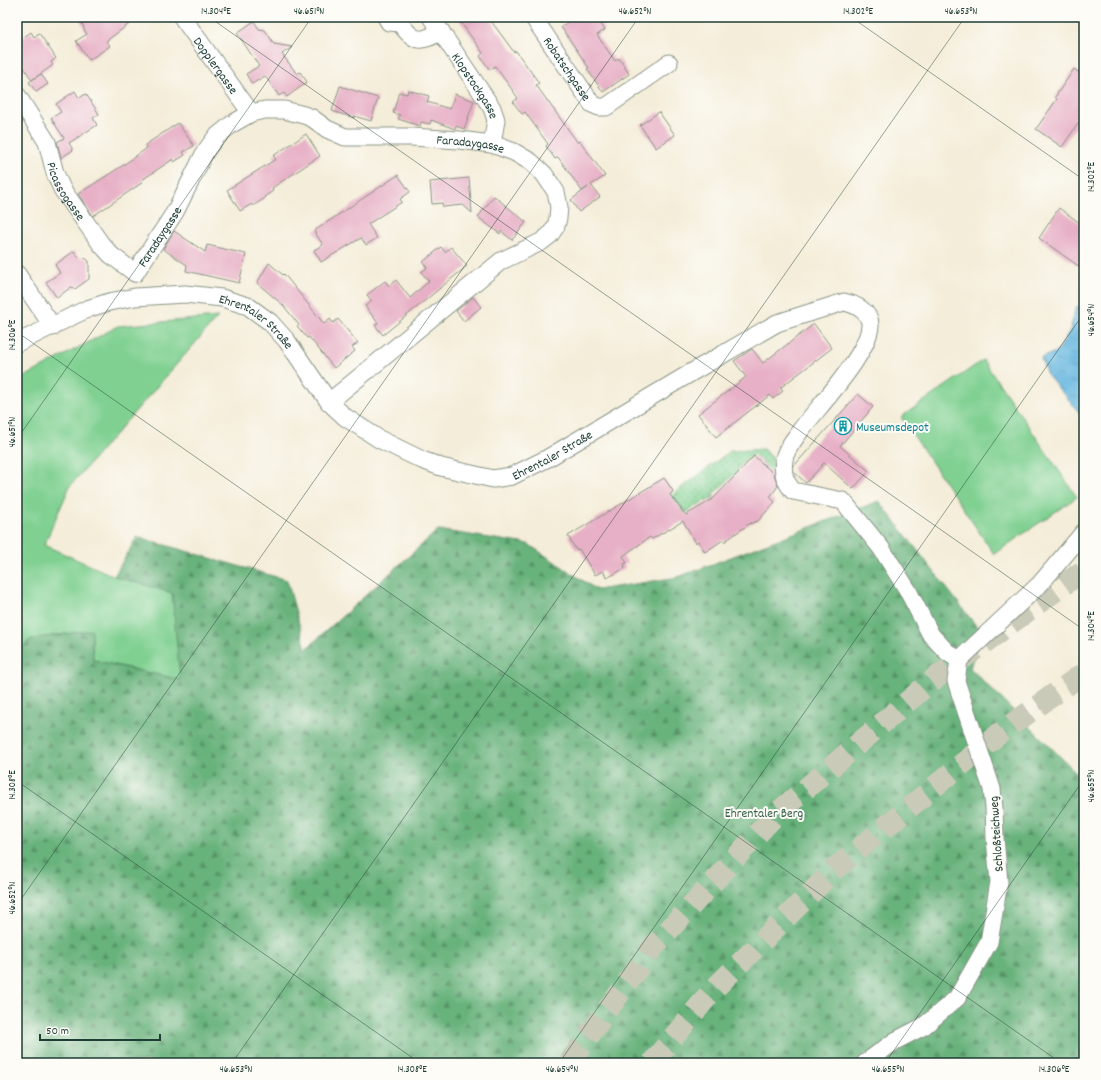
<svg xmlns="http://www.w3.org/2000/svg" width="1101" height="1080" viewBox="0 0 1101 1080" font-family="Dekko,sans-serif">
  <style>
    .grass { fill: #7fd091; stroke: #4f8662 }
    .forest { fill: url(#forest-firs); stroke: #437858 }
    .park { fill: url(#park-dots); stroke: #4f8662 }
    .water { fill: url(#water-ripples); stroke: #41798a }
    .building { fill: #e7b0c6 }
    .lines { fill: none; stroke-linecap: round; stroke-linejoin: round }
    .motorway-tunnel { stroke: #c9cab8; stroke-width: 22; stroke-dasharray: 22 11; stroke-linecap: butt }
    .minor-casing { stroke: #8a9586; stroke-width: 19 }
    .minor { stroke: #fff; stroke-width: 17 }
    .ticks { fill: none; stroke: #1f3d34; stroke-width: 1; stroke-opacity: 0.45 }
    .labels { text-anchor: middle; stroke-width: 4; stroke-linejoin: round; paint-order: stroke }
    .street-label { font-size: 13px; fill: #1f3d34; stroke: #fdfcf7 }
    .culture-label { font-size: 13px; fill: #0d838f; stroke: #fdfcf7; text-anchor: start }
    .park-label { font-size: 13px; fill: #37624b; stroke: #fdfcf7 }
    .neatline { fill: none; stroke: #1f3d34; stroke-width: 1.5 }
    .ticks-label { font-size: 10px; text-anchor: middle; fill: #1f3d34 }
  </style>
  <defs>
    <pattern id="forest-firs" width="22" height="20" patternUnits="userSpaceOnUse"><rect width="22" height="20" fill="#67b27b"/><path d="M5 1l3.5 6h-7zM16 11l3.5 6h-7z" fill="#549266"/></pattern>
    <pattern id="park-dots" width="8" height="8" patternUnits="userSpaceOnUse"><rect width="8" height="8" fill="#7fd091"/><path d="M2 2h.1M6 6h.1" fill="none" stroke="#67aa77" stroke-width="1.8" stroke-linecap="round"/></pattern>
    <pattern id="water-ripples" width="26" height="14" patternUnits="userSpaceOnUse"><rect width="26" height="14" fill="#63b5df"/><path d="M2 4q2-2 4 0t4 0M15 11q2-2 4 0t4 0" fill="none" stroke="#5194b6"/></pattern>
  </defs>
  <rect width="100%" height="100%" fill="#fdfcf7"/>
  <filter id="ink" filterUnits="userSpaceOnUse"><feTurbulence type="fractalNoise" baseFrequency=".025" numOctaves="2"/><feDisplacementMap in="SourceGraphic" scale="8" xChannelSelector="R" yChannelSelector="G"/><feConvolveMatrix kernelMatrix="1 2 1 2 8 2 1 2 1" color-interpolation-filters="sRGB"/></filter>
  <filter id="wash" filterUnits="userSpaceOnUse"><feTurbulence type="fractalNoise" baseFrequency=".012" numOctaves="4" result="noise"/><feDisplacementMap in="SourceGraphic" scale="16" xChannelSelector="R" yChannelSelector="G"/><feGaussianBlur stdDeviation="0.9" result="paint"/><feColorMatrix in="noise" values="0 0 0 0 0 0 0 0 0 0 0 0 0 0 0 0 0 1.4 0 .05"/><feComposite in="paint" operator="in"/></filter>
  <g filter="url(#wash)">
    <rect width="100%" height="100%" fill="#f4edd9"/>
    <g class="grass">
      <path d="M218,317L70,486L44,545L114,576L172,592L181,680L93,660L92,630L32,639L17,652V381L118,326Z"/>
      <path d="M983,360L1077,497L994,554L901,417Z"/>
    </g>
    <path class="forest" d="M879,501L981,632L970,668L1084,780V1063H151V1061L111,1063H17V652L31,639L92,630L93,660L180,680L172,593L114,576L137,537L287,580L306,649L438,530L528,544L597,590L678,577Z"/>
    <path class="park" d="M763,449L773,458L776,480L764,470L766,466L754,454L750,458L748,457L737,469L738,471L713,494L714,497L705,502L704,501L685,513L672,495L730,451Z"/>
    <path class="water" d="M1084,304V418L1047,375L1041,358L1058,351L1070,330L1076,307Z"/>
    <g id="blocks">
      <g class="building">
        <path d="M78,17H139L106,41L110,46L89,60L76,41L87,34L83,28L84,27Z"/>
        <path d="M457,17H488L514,52L516,51L539,83L536,85L578,143L580,141L605,176L591,185L600,197L579,212L571,200L588,187L582,191L558,157L555,159L546,146L548,144L525,112L522,114L513,102L518,98L495,66L490,70L480,56L483,53Z"/>
        <path d="M575,17H596L605,30L597,35L615,61L619,58L629,74L603,92L587,69L589,68L561,27Z"/>
        <path d="M254,21L259,29L265,30L274,44L292,47L282,54L297,74L300,72L307,82L287,97L284,93L279,96L265,76L252,84L246,74L259,66L237,33Z"/>
        <path d="M31,32L34,37L39,33L56,58L51,62L53,65L32,80L17,57V42Z"/>
        <path d="M1074,69L1084,76V115L1062,147L1036,129L1057,99L1055,97Z"/>
        <path d="M41,74L48,84L36,92L29,82Z"/>
        <path d="M340,86L378,98L371,121L354,116V118L332,111Z"/>
        <path d="M408,90L429,96L427,102L450,109L455,94L474,101L464,129L456,126L455,129L431,120L430,124L421,122L420,126L398,119L400,115L393,113L399,92L407,94Z"/>
        <path d="M75,91L79,98L86,94L99,114L93,118L97,125L69,143L73,150L61,158L57,142L64,138L51,118L61,112L56,104Z"/>
        <path d="M659,112L675,135L656,148L640,125Z"/>
        <path d="M178,123L194,146L183,152L185,155L174,162L173,159L142,180L143,182L130,191L93,216L78,194L122,166L147,148L145,145Z"/>
        <path d="M306,134L320,156L272,188L273,191L264,197L265,198L253,206L252,204L240,211L227,190L276,159L273,156Z"/>
        <path d="M398,175L410,192L400,199L402,202L368,224L377,238L366,245L361,238L321,262L314,250L323,245L314,231Z"/>
        <path d="M469,178L472,213L463,205L443,207L442,203L432,204L430,182Z"/>
        <path d="M494,196L526,222L512,240L501,231L500,234L478,217Z"/>
        <path d="M1059,208L1084,226V270L1039,238Z"/>
        <path d="M174,231L205,252L207,245L246,254L239,283L186,271L187,265L163,249Z"/>
        <path d="M441,247L445,252L451,247L467,266L383,335L375,325L378,323L365,306L372,301L367,295L385,281L389,286L396,280L410,298L429,281L421,272L427,268L423,262Z"/>
        <path d="M74,251L78,257L85,258L89,261V279L75,289L71,287L57,298L46,282L60,273L55,265Z"/>
        <path d="M269,263L283,275L284,274L324,324L330,319L333,323L338,319L358,343L352,347L355,351L334,368L309,337L307,338L297,326L299,325L283,305L257,283Z"/>
        <path d="M473,297L481,307L464,321L456,311Z"/>
        <path d="M814,324L832,348L780,388L783,391L773,399L770,395L716,437L698,414L746,377L734,361L752,349L763,363Z"/>
        <path d="M858,394L873,407L840,446L869,471L853,489L824,463L806,483L794,472L793,467Z"/>
        <path d="M754,456L774,474L778,486L770,497L775,502L758,521L749,524L724,542L723,540L705,552L698,541L696,543L683,521L652,539L650,537L623,556L627,563L624,564L625,568L607,578L603,571L595,575L579,549L576,550L568,536L664,478L673,491L670,495L686,515L713,499Z"/>
      </g>
    </g>
  </g>
  <g filter="url(#ink)">
    <use href="#blocks" fill-opacity="0" stroke="#8a9586" stroke-width="1"/>
    <g class="lines">
      <g class="motorway-tunnel">
        <path d="M569,1063L653,947L775,815L933,680L1084,570"/>
        <path d="M652,1063L712,991L838,866L1000,733L1084,673"/>
      </g>
      <defs>
        <g id="minor">
          <path id="s1" d="M182,17L251,113"/>
          <path d="M386,17L389,22L400,23"/>
          <path id="s2" d="M431,17L492,108L496,120L492,144"/>
          <path id="s3" d="M533,17L592,104L599,107H606L669,63"/>
          <path d="M400,23C414,43 421,43 441,31"/>
          <path id="s4" d="M17,95L47,142L55,173L62,189L101,244L111,255L135,273"/>
          <path id="s5" d="M135,273L175,212L205,152L216,137L232,124L251,113L265,110H284L304,115L312,118L327,129L345,137H411L459,140L492,144L514,152L531,162L544,174L556,192L559,207L558,218L556,226L550,235L541,242L501,261L329,402"/>
          <path d="M17,274L53,327"/>
          <path id="s6" d="M17,343L87,309L109,302L135,297L185,294L222,298L248,306L270,322L287,341L329,402L345,417L379,439L422,460L441,467L493,479L512,476L548,458L699,368L777,323L844,302C855,304 871,312 870,326C868,355 818,407 800,431C794,440 785,450 784,460C782,474 785,481 793,491L843,501L881,548L907,589L931,635L947,652L959,660"/>
          <path d="M865,1063L895,1041L924,1026L957,998L989,942L999,882L995,838L994,808L992,789L956,681L959,660L1040,584L1084,532"/>
        </g>
      </defs>
      <use href="#minor" class="minor-casing"/>
      <use href="#minor" class="minor"/>
    </g>
  </g>
  <path class="ticks" d="M209,17L1084,630M851,17L1084,180M17,332L1061,1063M17,439L312,17M17,781L420,1063M17,905L639,17M232,1063L965,17M559,1063L1084,313M885,1063L1084,779"/>
  <defs>
    <symbol id="building-ring" viewBox="-11 -11 22 22"><circle r="9.5" fill="#fdfcf7" stroke="#0f9aa8" stroke-width="1.5"/><path d="M-4-6H4V6H1V3H-1V6H-4ZM-2.5-4.3h1.7v1.8h-1.7ZM.8-4.3h1.7v1.8H.8ZM-2.5-1h1.7V.8h-1.7ZM.8-1h1.7V.8H.8Z" fill="#0f9aa8"/></symbol>
  </defs>
  <g fill-rule="evenodd">
    <use href="#building-ring" x="833" y="416" width="20" height="20"/>
  </g>
  <g class="labels">
    <g class="street-label">
      <text dy="5" stroke="none"><textPath href="#s1" startOffset="59">Dopplergasse</textPath></text>
      <text dy="5" stroke="none"><textPath href="#s3" startOffset="62">Robatschgasse</textPath></text>
      <text dy="5" stroke="none"><textPath href="#s2" startOffset="82">Klopstockgasse</textPath></text>
      <text dy="5" stroke="none"><textPath href="#s5" startOffset="428">Faradaygasse</textPath></text>
      <text dy="5" stroke="none"><textPath href="#s4" startOffset="109">Picassogasse</textPath></text>
      <text dy="5" stroke="none"><textPath href="#s5" startOffset="44">Faradaygasse</textPath></text>
      <text dy="5" stroke="none"><textPath href="#s6" startOffset="257">Ehrentaler Straße</textPath></text>
      <text dy="5" stroke="none"><textPath href="#s6" startOffset="617">Ehrentaler Straße</textPath></text>
      <text transform="translate(995 834) rotate(-94)" y="5">Schloßteichweg</text>
    </g>
    <g class="culture-label">
      <text x="856" y="431">Museumsdepot</text>
    </g>
    <g class="park-label">
      <text x="764" y="817">Ehrentaler Berg</text>
    </g>
  </g>
  <rect width="1101" height="1080" fill="none" stroke="#fdfcf7" stroke-width="44"/>
  <path d="M40 1034v6h120v-6" fill="none" stroke="#1f3d34" stroke-width="2"/>
  <text x="46" y="1034" font-size="12" fill="#1f3d34" stroke="#fdfcf7" stroke-width="3" paint-order="stroke">50 m</text>
  <rect x="22" y="22" width="1057" height="1036" class="neatline"/>
  <g class="ticks-label">
    <text x="216" y="14">14.304°E</text>
    <text x="309" y="14">46.651°N</text>
    <text x="635" y="14">46.652°N</text>
    <text x="858" y="14">14.302°E</text>
    <text x="961" y="14">46.653°N</text>
    <text transform="translate(1090 177) rotate(-90)" y="4">14.302°E</text>
    <text transform="translate(1090 320) rotate(-90)" y="4">46.654°N</text>
    <text transform="translate(11 335) rotate(-90)" y="4">14.306°E</text>
    <text transform="translate(11 432) rotate(-90)" y="4">46.651°N</text>
    <text transform="translate(1090 626) rotate(-90)" y="4">14.304°E</text>
    <text transform="translate(11 785) rotate(-90)" y="4">14.308°E</text>
    <text transform="translate(1090 786) rotate(-90)" y="4">46.655°N</text>
    <text transform="translate(11 898) rotate(-90)" y="4">46.652°N</text>
    <text x="236" y="1072">46.653°N</text>
    <text x="412" y="1072">14.308°E</text>
    <text x="562" y="1072">46.654°N</text>
    <text x="888" y="1072">46.655°N</text>
    <text x="1054" y="1072">14.306°E</text>
  </g>
</svg>
